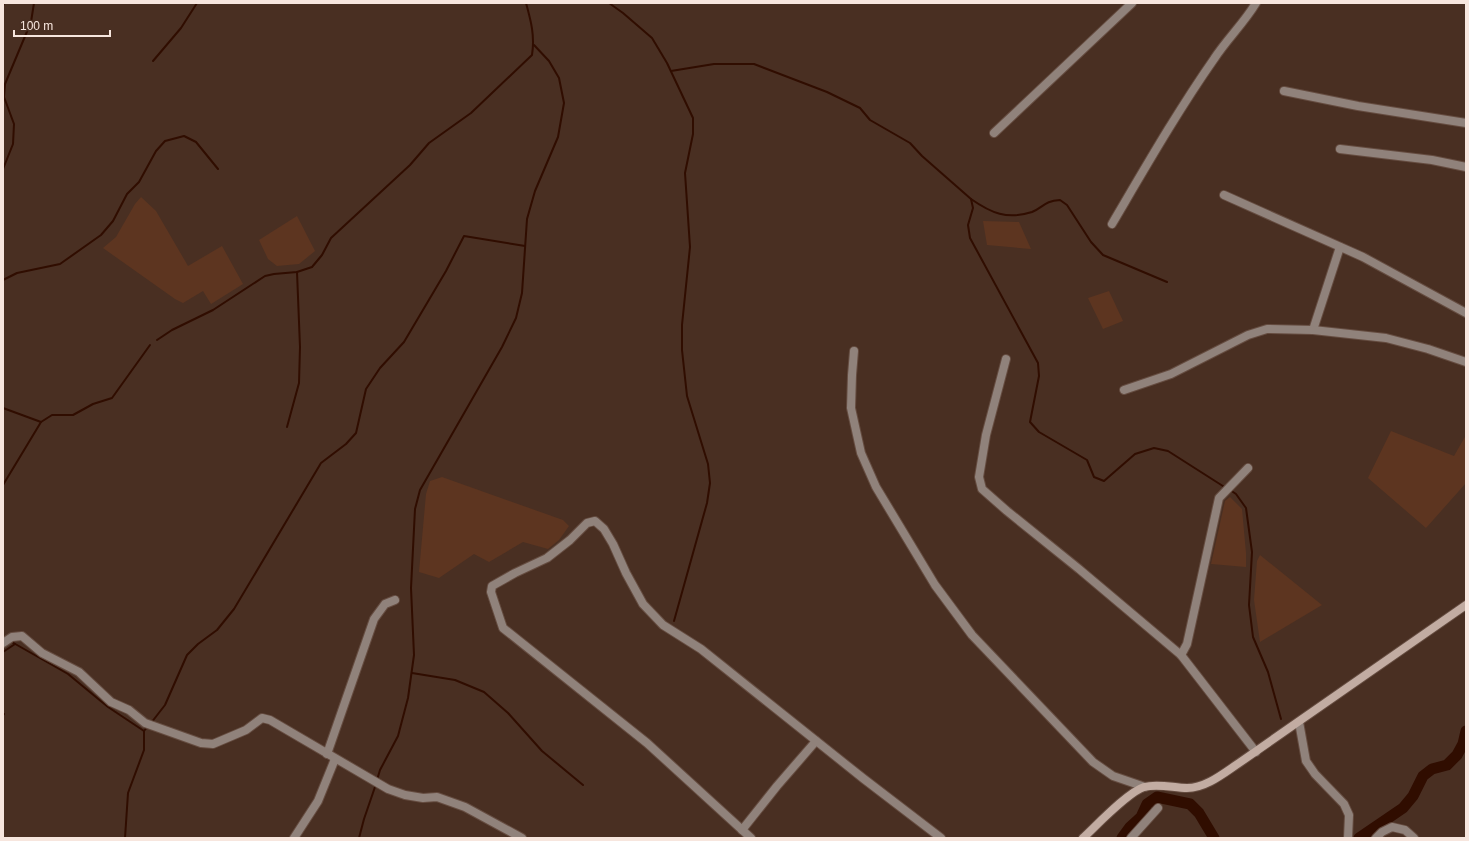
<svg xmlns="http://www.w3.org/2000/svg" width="1469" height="841" viewBox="0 0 1469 841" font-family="Arial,sans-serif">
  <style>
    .green { fill: #5d3520 }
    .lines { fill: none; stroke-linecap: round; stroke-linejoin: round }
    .stream { stroke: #300d00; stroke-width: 2 }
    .river { stroke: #300d00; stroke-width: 11 }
    .street-casing { stroke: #654c40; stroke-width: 10 }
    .secondary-casing { stroke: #654c40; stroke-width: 10 }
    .street { stroke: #90827b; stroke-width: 8 }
    .secondary { stroke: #c2aca2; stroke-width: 8 }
  </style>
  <rect width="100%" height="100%" fill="#492f22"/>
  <g class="green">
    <path d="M141,197L156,211L188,266L222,246L243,284L211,304L203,291L183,303L175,299L103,248L116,237L135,204Z"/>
    <path d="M297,216L315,251L299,264L277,266L268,259L259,240Z"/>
    <path d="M983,221L1019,222L1031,249L987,245Z"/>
    <path d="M1109,291L1123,321L1103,329L1088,298Z"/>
    <path d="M1391,431L1454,456L1466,435V483L1426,528L1368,478Z"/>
    <path d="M442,477L563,520L569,526L559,540L548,549L523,542L489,562L474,554L439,578L419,572L426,494L430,481Z"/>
    <path d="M1230,497L1242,509L1246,553V567L1211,564L1225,501Z"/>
    <path d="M1260,555L1322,605L1260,642L1254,600L1257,561Z"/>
  </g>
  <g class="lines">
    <g class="stream">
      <path d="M609,3L623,13L652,38L667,63L693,118V134L685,173L690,247L682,325V350L687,396L708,464L710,483L707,503L674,621"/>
      <path d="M3,6L4,3"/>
      <path d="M153,61L181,28L197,3"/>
      <path d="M671,71L714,64H754L827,92L860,108L870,120L910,143L922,156L971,199L973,208L968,225L970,238L1038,363L1039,376L1030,422L1039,432L1087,460L1094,477L1104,481L1135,454L1154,448L1168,451L1226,488"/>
      <path d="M3,169L13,144L14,124L4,97L5,84L31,22L34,3"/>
      <path d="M971,199C991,213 1007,220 1032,212C1044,207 1044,201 1060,200L1067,205L1091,242L1103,255L1167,282"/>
      <path d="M3,280L17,273L60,264L101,235L113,221L127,194L139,182L156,151L165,141L184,136L196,142L218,169"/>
      <path d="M157,340L172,330L213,310L265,276L274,274L297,272L312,267L322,255L331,238L410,165L429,143L471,113L532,55C535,36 531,21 526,3"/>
      <path d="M3,408L41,422"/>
      <path d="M287,427L299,383L300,347L297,272"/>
      <path d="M3,485L41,422L52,415H73L93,404L112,398L150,345"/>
      <path d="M1230,490L1236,494L1246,508L1252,552L1249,605L1253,637L1268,672L1281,719"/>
      <path d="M10,641L68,674L108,707L144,731V750L128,793L125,838"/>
      <path d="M3,652L15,644"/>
      <path d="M412,673L455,680L484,692L508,713L542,751L583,785"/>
      <path d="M3,715L4,714"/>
      <path d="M151,723L165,705L187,655L198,644L217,630L234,609L321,463L346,444L356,433L366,389L380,368L404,342L446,271L464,236L525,246"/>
      <path d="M144,731L148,726"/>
      <path d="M377,780L380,770L398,736L408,698L414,655L411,588L415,509L420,490L502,347L516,318L522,293L527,219L535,191L558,137L564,103L559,78L549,61L534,45"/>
      <path d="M359,838L364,819L376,784"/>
    </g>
    <g class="river">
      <path d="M1122,838L1130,827L1141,817L1147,804L1157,797L1190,804L1199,813L1214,838"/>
      <path d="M1359,838L1403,808L1413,796L1423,776L1432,769L1447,765L1457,755L1463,744L1466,731"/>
    </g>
    <defs>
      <g id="street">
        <path d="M1284,91L1358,106L1466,123"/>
        <path d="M994,133L1132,3"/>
        <path d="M1340,149L1432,160L1466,167"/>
        <path d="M1224,195L1363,257L1466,313"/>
        <path d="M1112,224C1145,168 1177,112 1214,59C1227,39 1244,23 1256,3"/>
        <path d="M1313,330L1340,247"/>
        <path d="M854,351L852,375L851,408L861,453L876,487L935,585L972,635L1093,762L1113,776L1145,787"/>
        <path d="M1006,359L986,435L979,477L982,489L1007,511L1079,569L1181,655L1256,752"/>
        <path d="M1124,390L1171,374L1248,335L1267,329L1313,330L1386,338L1428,349L1466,362"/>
        <path d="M3,643L12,637L22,636L42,653L79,672L111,702L129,710L145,723L201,743L213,744L246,730L262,718L270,720L388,789L405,795L423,798L437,797L465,807L522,838"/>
        <path d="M1181,655L1187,644L1219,498L1248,468"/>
        <path d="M1299,722L1306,761L1315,774L1344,804L1349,815L1348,838"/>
        <path d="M327,754L374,619L385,604L395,600"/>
        <path d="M742,830L777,786L816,741"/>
        <path d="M294,838L318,801L335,759"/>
        <path d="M751,838L647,743L503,628L491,592L492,586L515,573L547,558L570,540L587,523L595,521L604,529L613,544L626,573L643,604L663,625L701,649L864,779L941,838"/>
        <path d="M1131,838L1158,808"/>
        <path d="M1376,838L1382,832L1392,827L1405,830L1414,838"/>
      </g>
      <path id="secondary" d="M1083,838C1097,825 1128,792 1144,787C1158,783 1174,788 1187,788C1206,788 1224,773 1239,763L1466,605"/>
    </defs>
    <use href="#street" class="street-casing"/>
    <use href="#secondary" class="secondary-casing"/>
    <use href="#street" class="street"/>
    <use href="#secondary" class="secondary"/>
  </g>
  <rect width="1469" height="841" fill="none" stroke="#f7e6de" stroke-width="8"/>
  <path d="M14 30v6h96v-6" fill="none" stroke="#f7e6de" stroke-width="2"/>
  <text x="20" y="30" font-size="12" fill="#f7e6de" stroke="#492f22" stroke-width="3" paint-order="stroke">100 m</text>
</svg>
